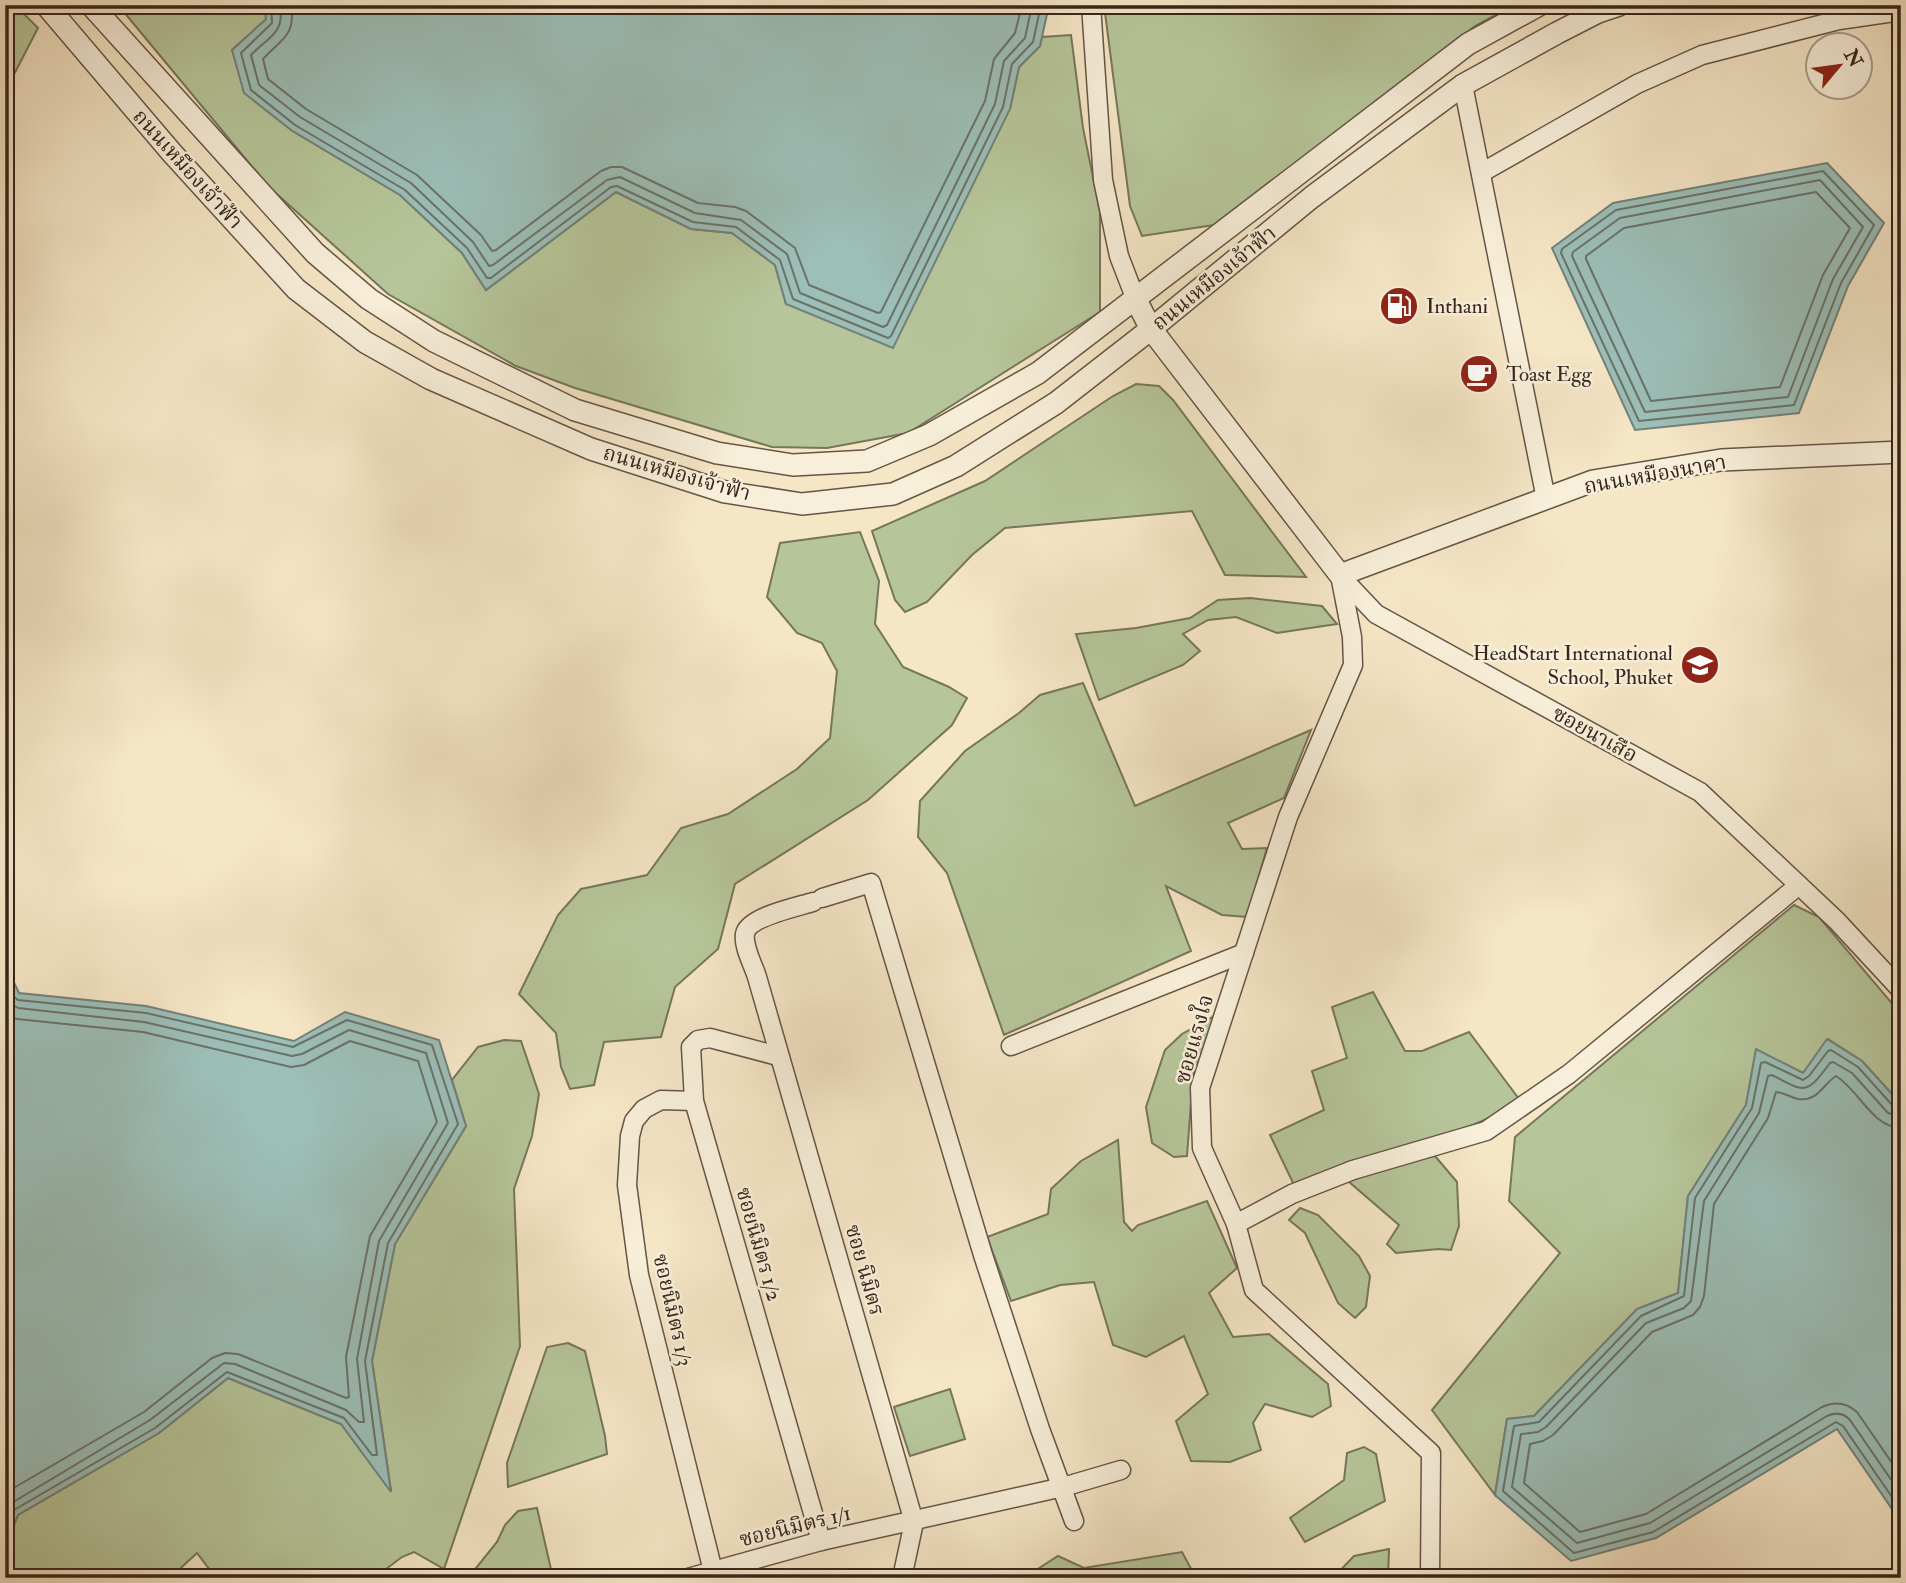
<svg xmlns="http://www.w3.org/2000/svg" width="1906" height="1583" viewBox="0 0 1906 1583" font-family="'IM FELL Double Pica','Noto Serif Thai',serif">
  <style>
    .green { fill: #b6c69a; stroke: #76765c; stroke-width: 2 }
    .water { fill: #9cbfb8; stroke: #74817a; stroke-width: 2 }
    .lines { fill: none; stroke-linecap: round; stroke-linejoin: round }
    .shore { stroke: #6a726a; stroke-width: 2 }
    .minor-casing { stroke: #665547; stroke-width: 21 }
    .tertiary-casing { stroke: #665547; stroke-width: 24 }
    .minor { stroke: #f8efda; stroke-width: 18 }
    .tertiary { stroke: #f8efda; stroke-width: 21 }
    .labels { text-anchor: middle; stroke-width: 5; stroke-linejoin: round; paint-order: stroke }
    .street-label { font-size: 21px; fill: #37251d; stroke: #f8efda }
    .poi-label { font-size: 21px; fill: #37251d; stroke: #f8efda; text-anchor: start }
  </style>
  <rect width="100%" height="100%" fill="#f5e6c6"/>
  <filter id="stains"><feTurbulence type="fractalNoise" baseFrequency=".00286" numOctaves="4"/><feColorMatrix values="0 0 0 0 .2 0 0 0 0 .09 0 0 0 0 .02 0 0 0 .5 -.17"/></filter>
  <radialGradient id="worn" r=".72"><stop offset=".6" stop-color="#630" stop-opacity="0"/><stop offset="1" stop-color="#630" stop-opacity=".3"/></radialGradient>
  <g class="green">
    <path d="M5,5H15L38,28L5,92Z"/>
    <path d="M118,5H264L267,19L232,50L291,130L400,195L462,253L486,290L616,192L691,229L732,233L775,265L786,304L1010,109L1019,67L1040,46L1042,37L1071,35L1083,128L1100,212V312L908,433L827,448L772,447L575,388L516,366L388,294L269,187Z"/>
    <path d="M1104,5H1514L1475,26L1214,225L1142,236L1130,206Z"/>
    <path d="M1136,384L1159,386L1173,400L1306,577L1225,575L1192,511L1005,528L972,555L927,602L905,612L895,600L872,531L985,481L1113,396Z"/>
    <path d="M860,532L879,581L875,624L903,667L949,687L967,698L952,725L868,800L735,884L718,949L675,987L661,1037L604,1042L594,1085L570,1089L561,1067L556,1033L519,994L558,915L581,889L647,875L681,828L728,814L797,769L830,738L837,671L822,643L797,633L767,597L780,543Z"/>
    <path d="M1250,598L1322,606L1337,624L1277,633L1236,617L1208,620L1183,634L1200,651L1183,665L1099,700L1076,634L1136,628L1190,618L1218,600Z"/>
    <path d="M1083,683L1135,806L1311,730L1284,798L1228,823L1242,849L1267,848L1247,917L1222,915L1166,886L1191,951L1004,1035L947,873L918,837L920,801L965,751L1019,713L1040,695Z"/>
    <path d="M1794,905L1819,917L1901,1014V1104L1862,1061L1828,1039L1803,1073L1756,1050L1746,1105L1688,1196L1678,1293L1637,1309L1534,1416L1507,1419L1495,1495L1432,1410L1560,1253L1509,1201L1515,1137Z"/>
    <path d="M1373,992L1405,1051H1422L1469,1032L1519,1099L1489,1118L1461,1130L1399,1147L1295,1187L1270,1135L1324,1110L1312,1071L1347,1058L1332,1007Z"/>
    <path d="M1216,1015L1193,1076L1187,1156L1174,1157L1152,1143L1146,1107L1165,1050L1182,1034Z"/>
    <path d="M504,1040L521,1041L539,1094L532,1136L514,1189L520,1346L444,1569L414,1552L402,1557L374,1578H216L197,1553L170,1578H5V1548L18,1515L159,1433L228,1378L341,1424L391,1491L372,1361L395,1244L466,1126L452,1080L478,1047Z"/>
    <path d="M1118,1140L1124,1222L1132,1231L1138,1225L1207,1201L1237,1268L1209,1293L1233,1337L1269,1334L1328,1384L1331,1406L1312,1417L1265,1404L1253,1423L1261,1450L1230,1462L1191,1461L1176,1421L1208,1394L1184,1336L1146,1357L1113,1345L1094,1282L1060,1285L1011,1301L987,1237L1048,1214L1051,1189L1081,1161Z"/>
    <path d="M1435,1156L1457,1182L1459,1226L1451,1250L1439,1249L1396,1253L1387,1244L1399,1225L1348,1181L1385,1167Z"/>
    <path d="M1300,1208L1318,1215L1359,1256L1370,1276L1366,1307L1355,1318L1338,1303L1305,1233L1289,1220Z"/>
    <path d="M568,1343L585,1351L605,1436L607,1454L508,1487L507,1463L547,1347Z"/>
    <path d="M950,1389L965,1439L910,1456L894,1407Z"/>
    <path d="M1364,1447L1376,1454L1385,1501L1305,1542L1290,1518L1344,1480L1347,1453Z"/>
    <path d="M537,1508L553,1578H468L497,1542L505,1525L518,1511Z"/>
    <path d="M1389,1549L1388,1578H1333L1354,1556Z"/>
    <path d="M1182,1552L1196,1578H1024L1058,1556L1084,1568Z"/>
  </g>
  <g class="water">
    <path d="M264,5H1049L1040,46L1019,67L1010,109L893,348L786,304L775,265L732,233L691,229L616,192L486,290L462,253L400,195L291,130L244,93L232,50L266,19Z"/>
    <path d="M1827,163L1884,223L1848,286L1799,413L1635,430L1552,248L1613,203Z"/>
    <path d="M5,964L19,993L146,1006L294,1041L345,1012L439,1040L466,1126L395,1244L372,1361L391,1492L341,1424L228,1378L159,1433L18,1515L5,1548Z"/>
    <path d="M1827,1039L1862,1061L1901,1104V1522L1837,1429L1656,1538L1571,1561L1495,1495L1507,1419L1534,1416L1637,1309L1678,1293L1688,1196L1746,1105L1756,1049L1803,1073Z"/>
  </g>
  <g class="lines">
    <g class="shore">
      <path d="M271,5L272,23L241,53L251,90L295,125L405,190L467,248L487,278H491L611,187L617,186L693,222L736,227L780,260L793,299L888,338L891,336L1003,107L1012,64L1033,42L1041,5"/>
      <path d="M280,5C285,34 268,37 251,55L259,85L300,117L411,183L473,242L489,266L493,265L607,180L620,177L695,213L741,220L787,254L800,293L883,327L887,325L995,104L1004,61L1025,38L1032,5"/>
      <path d="M291,5C296,36 281,39 263,59L268,79L306,109L417,175L481,235L492,251L496,250L601,171L611,167H622L698,203L735,207L746,211L795,248L809,285L878,313L881,312L985,101L994,59L1015,33L1022,5"/>
      <path d="M1823,171L1874,225L1841,283L1794,405L1639,421L1561,253L1562,249L1616,210Z"/>
      <path d="M1820,180L1863,227L1833,279L1788,397L1645,412L1572,256L1573,252L1620,218Z"/>
      <path d="M1816,192L1850,228L1823,275L1780,387L1651,401L1586,259V256L1624,228Z"/>
      <path d="M5,980L13,996L18,1000L146,1013L293,1047L347,1020L432,1045L458,1124L388,1243L365,1361L377,1455H372L344,1418L227,1372L155,1428L14,1510L5,1529"/>
      <path d="M5,1000L18,1008L144,1022L292,1056L302,1054L349,1030L426,1053L448,1123L379,1241L357,1359L364,1422H359L346,1410L235,1364L224,1363L150,1420L5,1507"/>
      <path d="M5,1015L17,1019L143,1032L291,1067L304,1065L350,1041L418,1061L437,1122L370,1236L346,1357L349,1397L346,1398L238,1354L225,1353L212,1358L144,1412L5,1493"/>
      <path d="M1901,1108L1893,1106L1858,1067L1831,1050L1828,1051L1809,1076L1803,1080L1765,1062L1761,1063L1752,1108L1695,1198L1684,1296L1641,1316L1539,1422L1514,1426L1503,1491L1574,1553L1653,1532L1836,1422L1843,1426L1901,1510"/>
      <path d="M1901,1117L1888,1113L1852,1073L1833,1062L1830,1063C1806,1095 1806,1093 1772,1075L1768,1076L1759,1113L1704,1201L1691,1301L1684,1308L1646,1323L1546,1427L1538,1432L1521,1434L1512,1487L1577,1543L1650,1523L1827,1416C1836,1412 1844,1413 1850,1420L1901,1494"/>
      <path d="M1901,1128C1872,1127 1859,1090 1836,1076C1823,1084 1818,1102 1798,1099C1789,1097 1783,1092 1776,1092L1768,1118L1714,1204L1704,1296L1700,1307L1693,1315L1652,1332L1553,1435L1543,1441L1530,1444L1524,1483L1580,1532L1646,1514L1822,1407C1835,1401 1846,1402 1857,1412L1901,1476"/>
    </g>
    <defs>
      <g id="minor">
        <path d="M1091,5L1103,180L1119,256L1136,300"/>
        <path d="M1463,85L1546,499"/>
        <path d="M1481,173L1637,84L1702,55L1839,20L1901,11"/>
        <path d="M1340,575L1352,637L1353,665L1288,817L1200,1088L1202,1148L1236,1224L1254,1290L1431,1453L1430,1578"/>
        <path d="M1341,577L1376,614L1700,792L1837,921L1901,990"/>
        <path d="M822,898L871,883L983,1255L1040,1429L1074,1521"/>
        <path d="M813,902C797,907 748,917 745,934C743,947 753,964 757,977L914,1522L902,1578"/>
        <path d="M1011,1046L1244,953"/>
        <path d="M778,1056L710,1038L698,1040L691,1047L694,1101L821,1541"/>
        <path d="M694,1101L661,1100L644,1109L634,1121L630,1136L627,1185L639,1275L713,1571"/>
        <path d="M1236,1224L1292,1194L1353,1170L1486,1131L1569,1074L1799,885"/>
        <path d="M688,1578L821,1541L1063,1487L1121,1470"/>
      </g>
      <g id="tertiary">
        <path d="M46,5L172,153L296,289L365,342L431,379L591,449L725,492L802,504L893,494L956,466L1056,403L1151,329L1312,197L1463,85L1557,33L1598,12L1619,5"/>
        <path d="M91,5L315,253L369,299L434,341L575,410L717,453L793,465L867,461L929,435L1038,373L1468,44L1539,5"/>
        <path d="M1136,300L1151,329L1340,575L1593,481L1721,460L1901,452"/>
      </g>
    </defs>
    <use href="#minor" class="minor-casing"/>
    <use href="#tertiary" class="tertiary-casing"/>
    <use href="#minor" class="minor"/>
    <use href="#tertiary" class="tertiary"/>
  </g>
  <defs>
    <symbol id="fuel-disc" viewBox="-11 -11 22 22"><circle r="9.5" fill="#8f2418" stroke="#f8efda"/><path d="M-5.5-6h7V0h2V4h1.3V-2.5L3-4.5l.8-.8L6-3V5H2.5V1h-1V6h-7ZM-4.2-4.7v3.2H.2V-4.7Z" fill="#fff"/></symbol>
    <symbol id="cafe-disc" viewBox="-11 -11 22 22"><circle r="9.5" fill="#8f2418" stroke="#f8efda"/><path d="M-5.5-4.5H6V0H3Q3 3.5 0 3.5H-2.5Q-5.5 3.5-5.5 0ZM3-3.2v2h1.7v-2ZM-6 4.5H4V6H-6Z" fill="#fff"/></symbol>
    <symbol id="school-disc" viewBox="-11 -11 22 22"><circle r="9.5" fill="#8f2418" stroke="#f8efda"/><path d="M0-5L7-2L0 1L-7-2ZM-4 1L0 2.5L4 1V4Q0 6-4 4Z" fill="#fff"/></symbol>
  </defs>
  <g fill-rule="evenodd">
    <use href="#fuel-disc" x="1377" y="284" width="44" height="44"/>
    <use href="#cafe-disc" x="1457" y="352" width="44" height="44"/>
    <use href="#school-disc" x="1678" y="643" width="44" height="44"/>
  </g>
  <g class="labels">
    <g class="street-label">
      <text transform="translate(188 169) rotate(48)" y="7">ถนนเหมืองเจ้าฟ้า</text>
      <text transform="translate(1214 278) rotate(-39)" y="7">ถนนเหมืองเจ้าฟ้า</text>
      <text transform="translate(677 473) rotate(16)" y="7">ถนนเหมืองเจ้าฟ้า</text>
      <text transform="translate(1655 474) rotate(-10)" y="7">ถนนเหมืองนาคา</text>
      <text transform="translate(1595 734) rotate(29)" y="7">ซอยนาเสือ</text>
      <text transform="translate(1194 1039) rotate(-74)" y="7">ซอยแรงใจ</text>
      <text transform="translate(759 1244) rotate(74)" y="7">ซอยนิมิตร 1/2</text>
      <text transform="translate(865 1270) rotate(74)" y="7">ซอย นิมิตร</text>
      <text transform="translate(673 1310) rotate(77)" y="7">ซอยนิมิตร 1/3</text>
      <text transform="translate(795 1526) rotate(-14)" y="7">ซอยนิมิตร 1/1</text>
    </g>
    <g class="poi-label">
      <text x="1426" y="313">Inthani</text>
      <text x="1506" y="381">Toast Egg</text>
      <text x="1673" y="660" text-anchor="end">HeadStart International<tspan x="1673" dy="24">School, Phuket</tspan></text>
    </g>
  </g>
  <rect width="1906" height="1583" fill="none" stroke="#f5e6c6" stroke-width="28"/>
  <rect x="7" y="7" width="1892" height="1569" fill="none" stroke="#37251d" stroke-width="3.5"/>
  <rect x="14" y="14" width="1878" height="1555" fill="none" stroke="#37251d" stroke-width="2"/>
  <g transform="translate(1839 66) rotate(61)"><circle r="33" fill="#f8efda" stroke="#ab9e8e" stroke-width="2"/>
  <path d="M0-5L12 26L0 18L-12 26Z" fill="#8f2418"/>
  <text y="-10" font-size="19" font-weight="bold" text-anchor="middle" fill="#37251d">N</text>
  </g>
  <rect width="100%" height="100%" filter="url(#stains)"/>
  <rect width="100%" height="100%" fill="url(#worn)"/>
</svg>
